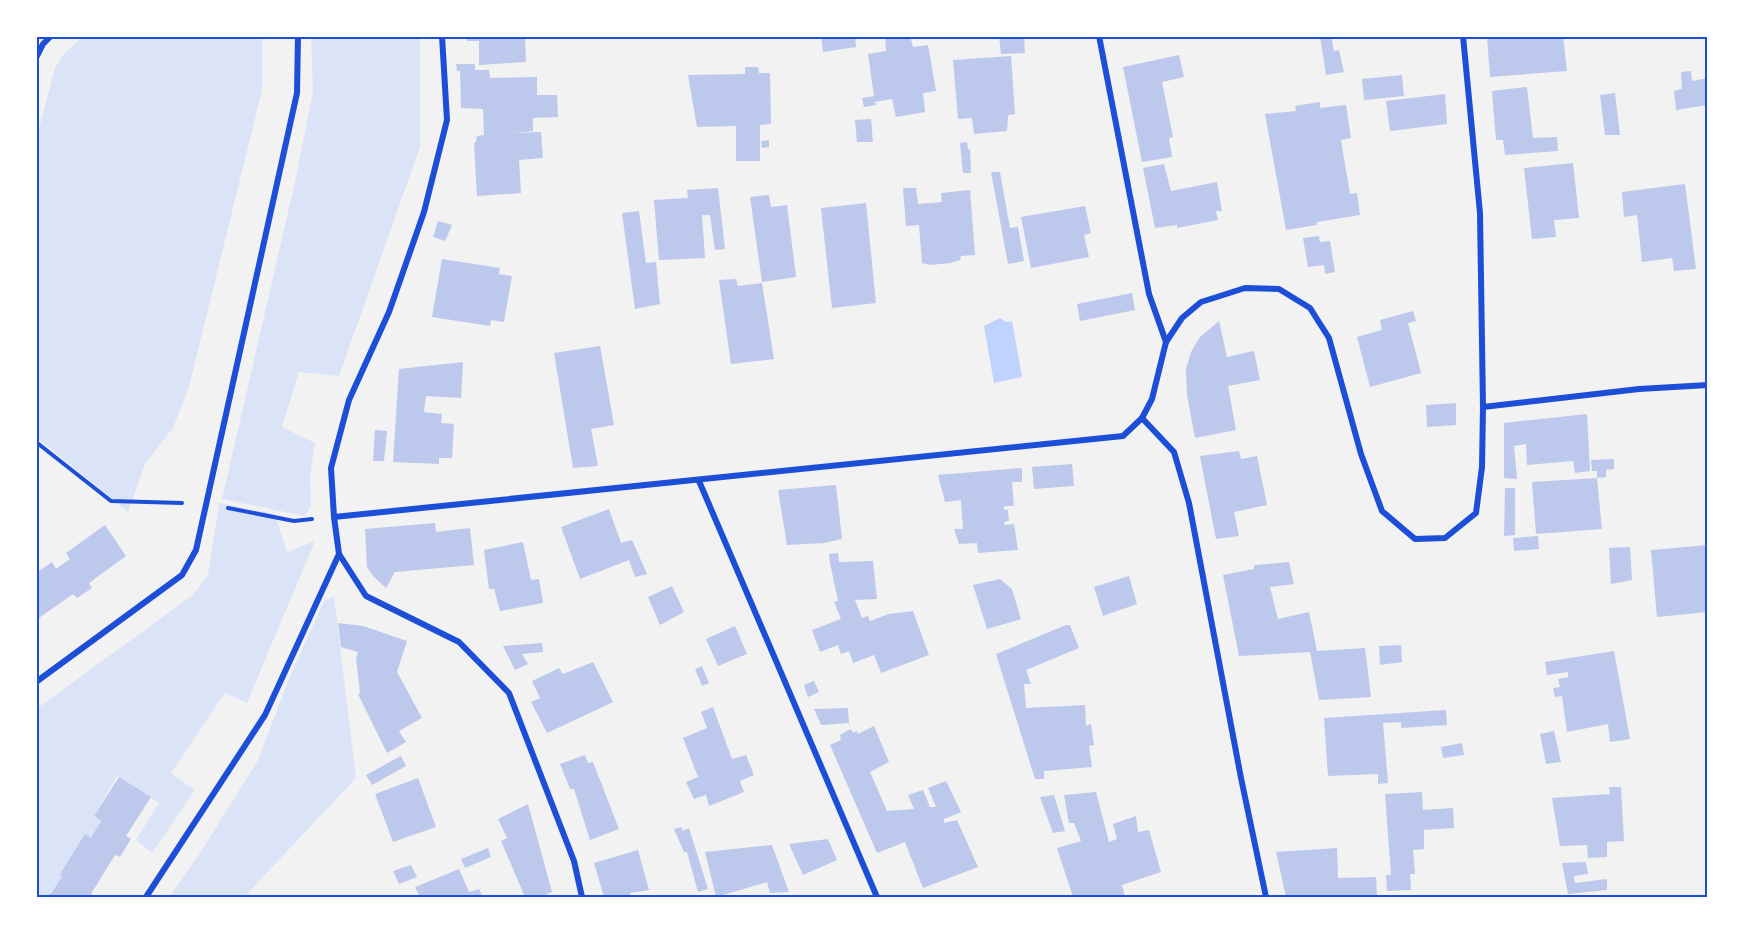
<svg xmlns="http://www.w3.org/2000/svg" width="1744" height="933" viewBox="0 0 1744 933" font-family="Figtree,sans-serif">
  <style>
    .green { fill: #dbe4f7 }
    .water { fill: #bfd3fe }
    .building { fill: #bdc9ec }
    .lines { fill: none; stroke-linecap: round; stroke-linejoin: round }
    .path { stroke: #1d4ed8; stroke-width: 4 }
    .minor { stroke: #1d4ed8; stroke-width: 6 }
    .neatline { fill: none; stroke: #1d4ed8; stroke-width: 2 }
  </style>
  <rect width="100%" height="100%" fill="#f2f2f2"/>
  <g class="green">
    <path d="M83,36H262V90L189,387L173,428L145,464L128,512L36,437V140L55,68L63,55Z"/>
    <path d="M311,36H420V147L339,376L299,372L282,427L315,443L310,475L311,506L305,516L222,499L295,182L313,92Z"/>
    <path d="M219,503L275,514L287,552L315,541L247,703L225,693L171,773L195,790L152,853L136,840L159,803L117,776L94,816L101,821L91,838L85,835L60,874L62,877C55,888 51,897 36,897V709L193,595L208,575Z"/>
    <path d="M334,596L356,778L244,897H169L200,853L258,760L291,674L324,601Z"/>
  </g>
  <path class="water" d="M1000,318L1006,322L1012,321L1022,377L994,383L984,326Z"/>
  <g class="building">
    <path d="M467,36H525L526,62L479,65V41H467Z"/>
    <path d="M821,36H855L856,47L823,52Z"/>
    <path d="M885,36H910L913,47L928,45L936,91L923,93L925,112L896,117L892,99L875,102L876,105L864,107L862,98L874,96L868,54L886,51Z"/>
    <path d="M999,36H1024L1025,53L1001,54Z"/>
    <path d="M1320,36H1331L1334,51L1339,50L1344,72L1326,75Z"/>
    <path d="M1487,36H1563L1567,71L1490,77Z"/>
    <path d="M1179,55L1184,77L1162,82L1173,137L1169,138L1172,157L1142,162L1123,67Z"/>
    <path d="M1011,56L1015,114L1008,115L1007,131L974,134L972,118L958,119L953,60Z"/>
    <path d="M456,64H475V70H489L490,78L537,77V95H557L558,117L533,118V131L512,133L541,132L543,158L519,160L521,193L477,196L474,143L476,142L477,136L484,135L483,109L461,108L460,71H457Z"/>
    <path d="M745,67H758L759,73H770L771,124L760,125V161H736V126L697,127L688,75L745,74Z"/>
    <path d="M1691,71L1692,81L1708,78V105L1676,110L1674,91L1682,89L1681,72Z"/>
    <path d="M1402,75L1404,96L1364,100L1362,79Z"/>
    <path d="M1527,87L1533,138L1557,137L1558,151L1505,155L1503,140H1496L1492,91Z"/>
    <path d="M1615,93L1620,135H1605L1600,95Z"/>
    <path d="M1445,94L1447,124L1390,131L1386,101Z"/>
    <path d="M1320,102V108L1346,105L1351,138L1341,140L1350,194L1357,193L1360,215L1317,222V225L1286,230L1265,114L1296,111L1295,106Z"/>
    <path d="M871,119L873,142H857L855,120Z"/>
    <path d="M769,140V147L762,148L761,141Z"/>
    <path d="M967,142L968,150L970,149L971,173H963L960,143Z"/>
    <path d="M1573,163L1579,218L1554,220L1556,237L1532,239L1524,168Z"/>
    <path d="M1164,164L1171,191L1217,182L1222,211H1216L1218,220L1177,228V225L1155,228L1143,168Z"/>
    <path d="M991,172H1000L1010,228L1018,227L1024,261L1008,264Z"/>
    <path d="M1685,184L1696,269L1674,271L1672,258L1642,262L1637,215L1624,217L1622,192Z"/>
    <path d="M718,188L725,249L715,250L710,215H702L705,258L659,260L654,200L688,198L687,190Z"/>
    <path d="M903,188H916L918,204L942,202L941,193L970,190L975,255L961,256L960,260L951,263L930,265L922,263L919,225L906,226Z"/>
    <path d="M769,195L771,207L787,205L796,277L762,282L750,197Z"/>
    <path d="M866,203L876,303L832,308L821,208Z"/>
    <path d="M1085,206L1091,233L1084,235L1089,257L1031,268L1021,217Z"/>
    <path d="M639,211L646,263L656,262L660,304L635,309L622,213Z"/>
    <path d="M438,221L452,225L445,241L433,237Z"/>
    <path d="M1319,236L1320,242L1330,241L1335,272L1325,274L1324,265L1308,267L1303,238Z"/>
    <path d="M442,259L500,268L499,274L512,276L504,322L491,320L490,326L432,317Z"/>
    <path d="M736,279L738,286L762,283L774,359L731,364L719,280Z"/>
    <path d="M1132,293L1135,310L1080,321L1077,304Z"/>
    <path d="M1413,311L1416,321L1408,323L1421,373L1370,387L1357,337L1382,330L1380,320Z"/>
    <path d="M1219,321L1227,357L1254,351L1260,380L1228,386L1236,430L1195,438L1187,395L1186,369L1191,352L1200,337Z"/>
    <path d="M600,346L614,425L591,429L598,466L573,468L554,353Z"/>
    <path d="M463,362L461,398L426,396L424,412L442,414L441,423L454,424L452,458H439V464L393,462L399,369Z"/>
    <path d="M1456,403V425L1427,427L1426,405Z"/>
    <path d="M1587,414L1590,471L1575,473L1573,461L1527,465L1526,444L1514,446L1517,479L1504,478V423Z"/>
    <path d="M375,430L387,431L384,461H373Z"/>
    <path d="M1239,451L1241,459L1257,456L1267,505L1234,512L1239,536L1216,539L1200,456Z"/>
    <path d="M1614,459V469L1606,470V477L1597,478V471H1592L1591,460Z"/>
    <path d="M1072,464L1074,486L1034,489L1032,467Z"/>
    <path d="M1022,468V482H1012L1014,506H1005L1003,509L1008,510L1009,521H1005L1004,525L1014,524L1018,550L978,553L977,543L959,544L954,529H963L961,500L945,502L938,475Z"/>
    <path d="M1597,478L1602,529L1536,534L1532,482Z"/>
    <path d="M836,485L842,539L824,543L787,545L778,490Z"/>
    <path d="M1505,488H1515V535L1504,536Z"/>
    <path d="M609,509L621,543L632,540L647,574L635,577L629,560L580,579L561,527Z"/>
    <path d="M435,523L436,532L470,528L474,565L395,572L386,588L373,576L367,567L365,529Z"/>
    <path d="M105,525L126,556L89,583L92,588L77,598L73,594L36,620V573L52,562L56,569L70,559L66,553Z"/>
    <path d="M1538,536L1539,549L1514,551L1513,538Z"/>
    <path d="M523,542L531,580L539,579L543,603L500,611L494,589H489L484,550Z"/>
    <path d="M1708,545V612L1657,617L1651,550Z"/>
    <path d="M1630,547L1632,580L1611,584L1609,548Z"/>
    <path d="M838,553L839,562L873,561L877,599L855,600L862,618L868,616L870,621L889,614L913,611L929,655L881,673L874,655L853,663L849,651L841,654L838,645L820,652L812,630L841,619L834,602L838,601L830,563L829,554Z"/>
    <path d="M1289,562L1294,584L1270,587L1278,619L1309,612L1317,651L1365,648L1371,697L1319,700L1310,652L1239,656L1223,575L1254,569V565Z"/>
    <path d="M1129,576L1137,604L1103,616L1094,587Z"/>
    <path d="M1000,579L1012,589L1021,619L987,629L973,585Z"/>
    <path d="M672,586L684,612L660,625L648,597Z"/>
    <path d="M338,623L363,626L407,641L397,672L422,718L399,731L406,742L387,753L358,694L360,693L356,658L358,652L341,647Z"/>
    <path d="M1066,625H1070L1079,648L1026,670L1031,684H1024L1026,708L1085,705L1086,726L1091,724L1094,745L1089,746L1092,767L1044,771V779H1035L996,654Z"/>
    <path d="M735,626L747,654L718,666L706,639Z"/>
    <path d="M542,643L543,652L522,654L528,664L515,670L503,646Z"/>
    <path d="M1401,645L1402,662L1380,665L1379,646Z"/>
    <path d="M1614,651L1630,739L1610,742L1608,724L1567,732L1562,696L1555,697L1553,688L1560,687L1558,679L1568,677V672L1547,675L1545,662Z"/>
    <path d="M593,662L613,702L547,733L531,702L540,698L532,681L559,668L563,674Z"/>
    <path d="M702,666L709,683L702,686L695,669Z"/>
    <path d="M814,681L819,692L808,697L804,685Z"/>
    <path d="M713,707L732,759L746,755L754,775L740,781L744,792L709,806L706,795L694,799L686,782L698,777L683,738L707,728L701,712Z"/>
    <path d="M848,708L849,723L821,725L814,709Z"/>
    <path d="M1446,710L1447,725L1401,728V722L1383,723L1388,783L1378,784V774L1328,776L1324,718Z"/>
    <path d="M874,726L889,762L870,772L887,811L914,809L908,795L923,790L930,807H936L928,788L946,781L961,812L944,819V823L957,820L978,867L923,888L905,842L877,853L830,745L841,740L840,735L851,729L853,733L857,731L858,734Z"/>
    <path d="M1554,731L1561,762L1546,764L1540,734Z"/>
    <path d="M1462,743L1464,755L1443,758L1441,747Z"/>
    <path d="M585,755L588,763L593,762L619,829L590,840L574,789H570L560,764Z"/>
    <path d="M401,756L406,766L372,785L366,775Z"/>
    <path d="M119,777L151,797L126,836L131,839L120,857L115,855L91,894L96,897H45L52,892L62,877L60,874L85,834L91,838L101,821L94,816Z"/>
    <path d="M418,778L436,827L393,842L375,794Z"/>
    <path d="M1609,787H1621L1624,841L1607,842V857L1588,858L1587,845L1560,846L1552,798L1610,794Z"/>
    <path d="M1096,792L1109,842L1117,839L1113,824L1136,816L1138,832L1149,830L1161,872L1122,885L1125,897H1073L1057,848L1081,841L1074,823H1069L1064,795Z"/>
    <path d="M1422,792L1423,810L1453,808L1454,828L1424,830V849L1413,850L1415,874H1410L1411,890L1387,891L1386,875H1391L1385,794Z"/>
    <path d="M1054,795L1065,831L1053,833L1040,797Z"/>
    <path d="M528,804L552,892L541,897H525L501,841L507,838L498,819Z"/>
    <path d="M681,827L683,831L689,828L708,889L698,892L687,852H684L674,829Z"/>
    <path d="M828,839L837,860L803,875L789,844Z"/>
    <path d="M772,845L789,892L770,893L767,882L716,897L705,852Z"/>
    <path d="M488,848L491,857L465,868L461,859Z"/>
    <path d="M1337,848L1338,878L1376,877L1377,897H1286L1276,852Z"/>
    <path d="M638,850L649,890L630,893L631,897H604L594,863Z"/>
    <path d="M1586,862L1588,874L1574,876L1575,883L1607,879V890L1568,894L1562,863Z"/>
    <path d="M411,865L417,877L399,884L393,871Z"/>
    <path d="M459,869L469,892L479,889L483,897H420L415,887Z"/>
  </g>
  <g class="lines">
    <g class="path">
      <path d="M36,442L111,501L182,503"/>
      <path d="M228,508L294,521L312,519"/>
    </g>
    <g class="minor">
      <path d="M442,36L447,120L424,212L389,312L349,400L331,468L334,517L339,554L366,596L459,642L509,693L574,861L582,897"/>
      <path d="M1099,36L1149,294L1166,342"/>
      <path d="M36,58L43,44L51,36"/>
      <path d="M1483,407L1639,389L1708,385"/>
      <path d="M1142,418L1174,452L1189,503L1241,778L1266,897"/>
      <path d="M699,481L877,897"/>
      <path d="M334,517L1123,436L1142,418L1152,399L1166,342L1182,318L1201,302L1245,288L1279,289L1310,308L1329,338L1361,454L1382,511L1415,539L1445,538L1476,513L1482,467L1483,407L1480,213L1463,36"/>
      <path d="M36,682L182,575L196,550L297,93L298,36"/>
      <path d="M146,897L265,715L339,554"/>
    </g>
  </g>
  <rect width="1744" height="933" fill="none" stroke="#ffffff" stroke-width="75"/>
  <rect x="38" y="38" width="1668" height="858" class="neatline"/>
</svg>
